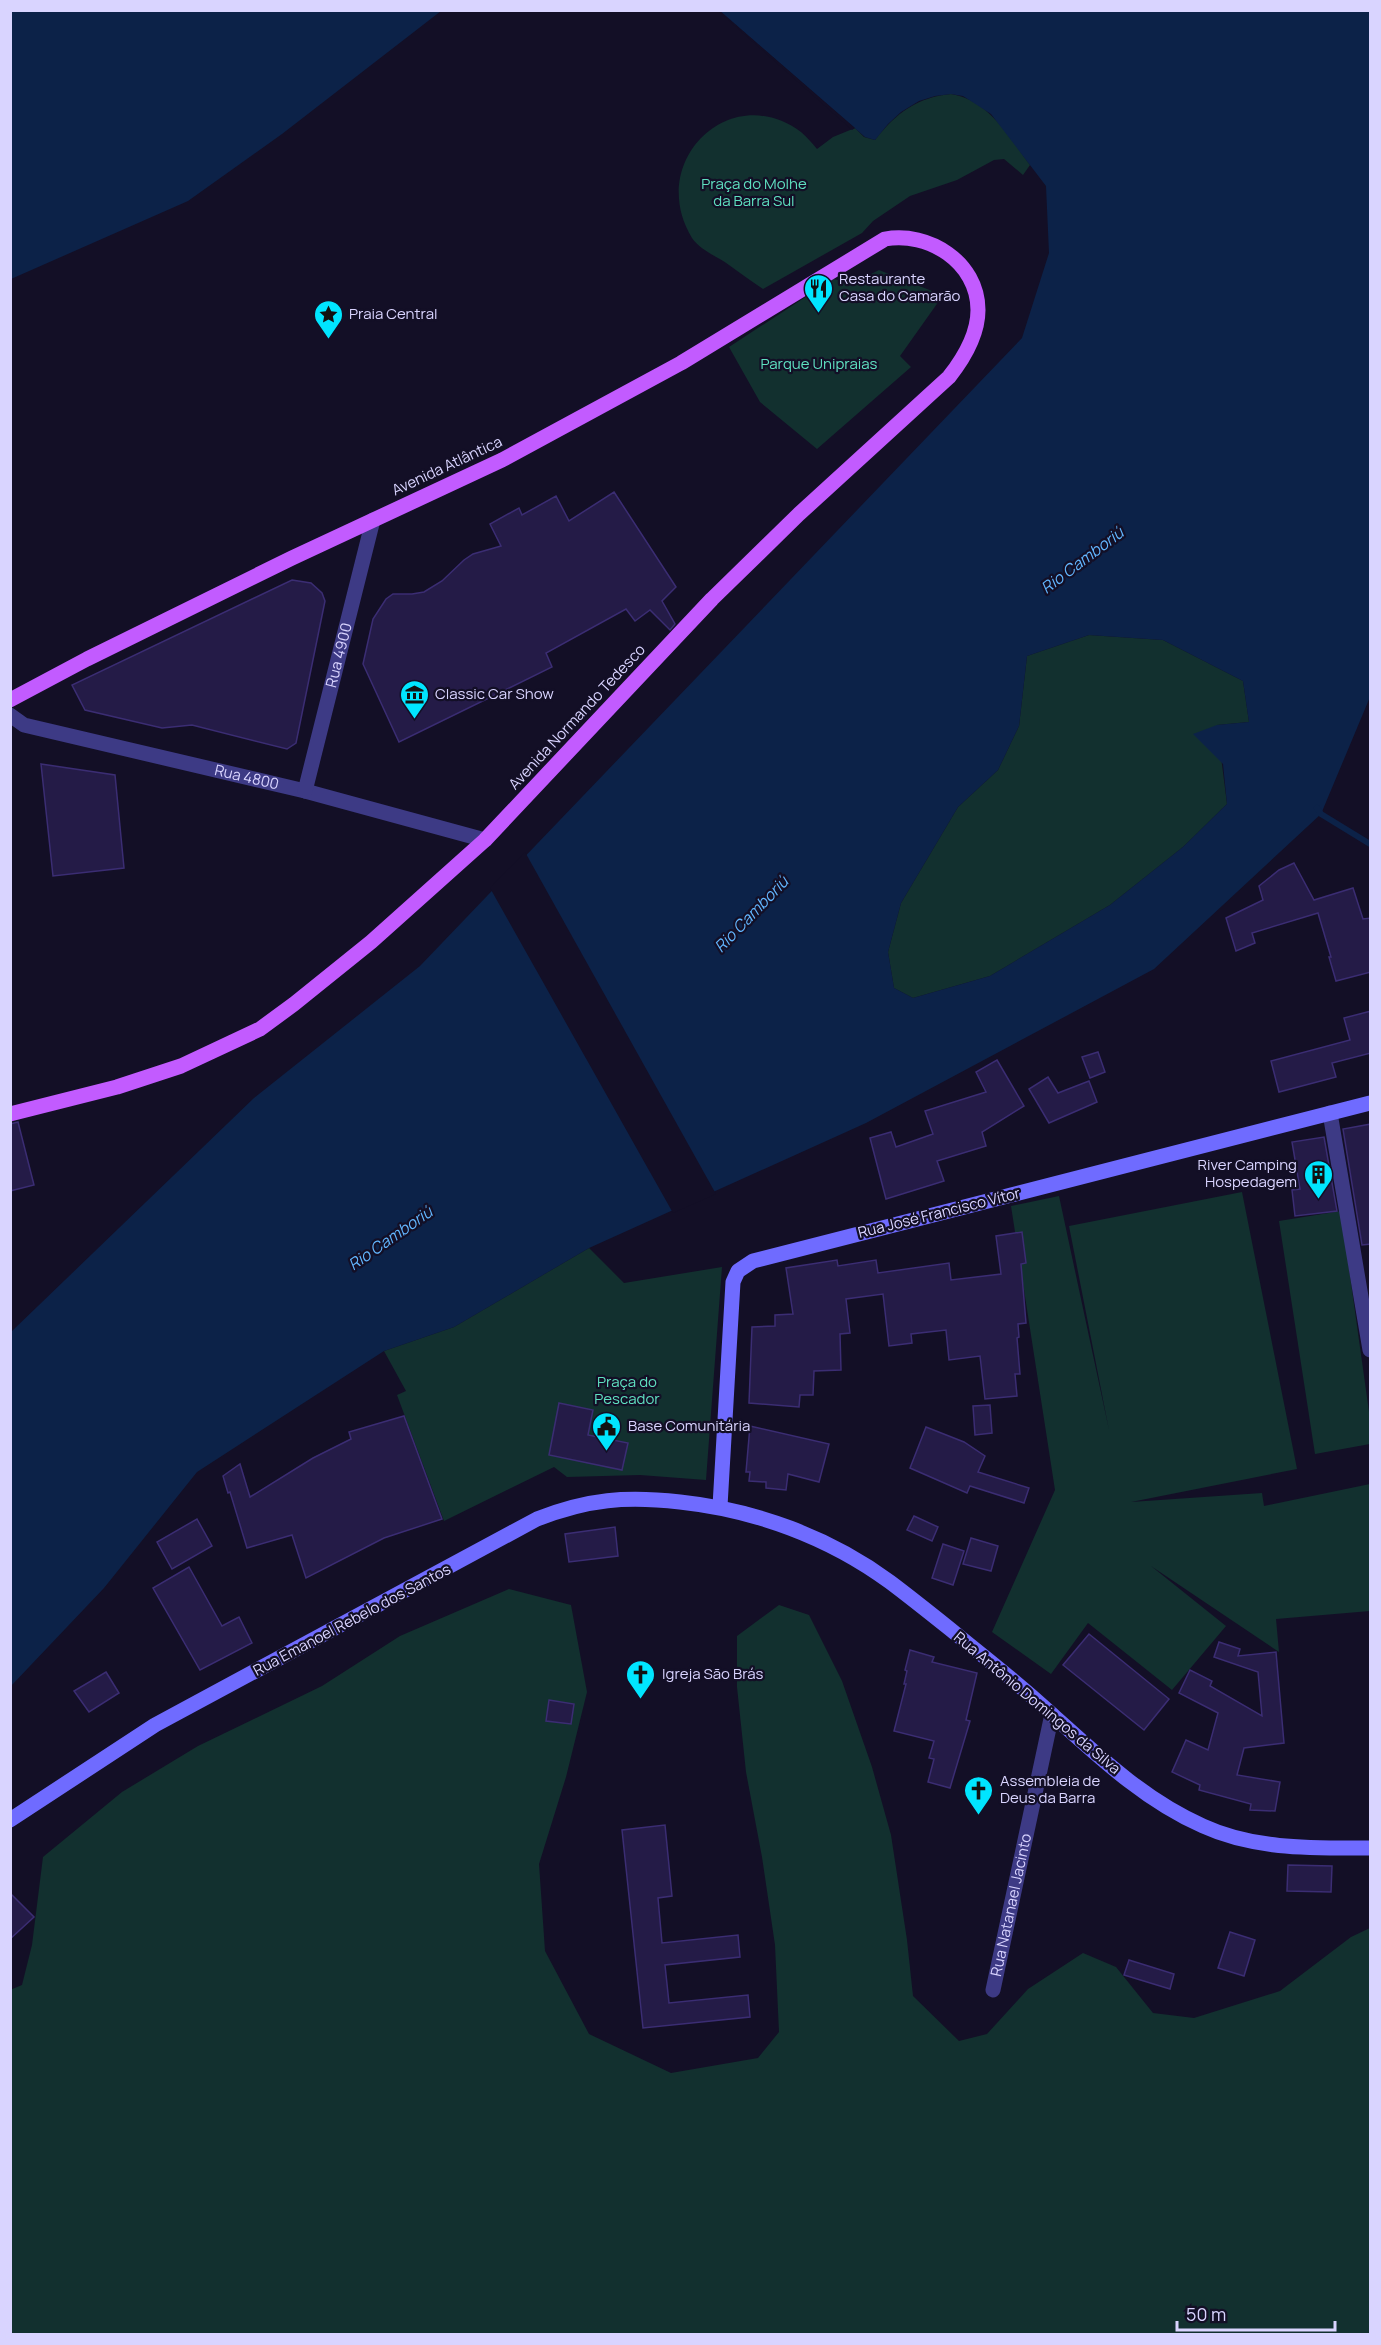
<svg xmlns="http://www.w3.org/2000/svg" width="1381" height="2345" viewBox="0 0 1381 2345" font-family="Manrope,sans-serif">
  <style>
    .green { fill: #12302f }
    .water { fill: #0c2248; fill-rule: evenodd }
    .pier { fill: #130f26 }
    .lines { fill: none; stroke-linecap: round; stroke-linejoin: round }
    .stream { stroke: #0c2248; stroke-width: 6 }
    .building { fill: #241b47; stroke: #3b2d73; stroke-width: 1.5 }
    .street { stroke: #3d3a85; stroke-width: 15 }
    .secondary { stroke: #6f6bff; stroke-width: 15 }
    .primary { stroke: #c25bff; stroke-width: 15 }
    .labels { text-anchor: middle; stroke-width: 4.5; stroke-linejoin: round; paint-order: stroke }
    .park-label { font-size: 15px; fill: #5fe0c0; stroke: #130f26 }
    .poi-label { font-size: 15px; fill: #d9d4ff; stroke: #130f26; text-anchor: start }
    .street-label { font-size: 15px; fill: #d9d4ff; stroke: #130f26 }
    .water-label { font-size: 16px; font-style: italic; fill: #62b6ff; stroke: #130f26 }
  </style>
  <rect width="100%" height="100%" fill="#130f26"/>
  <g class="green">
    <path d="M951,94C989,100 1009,137 1030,165L1023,175L1004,159L994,160L957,180L910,196L873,221L862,233L763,289C751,281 740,273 729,265C717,256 701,251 692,238C646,163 729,79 801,132C807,137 812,143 817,149L833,137L855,128L864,137L875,140C896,113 918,97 951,94Z"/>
    <path d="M879,270L932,291L939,301L900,356L911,367L817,449L760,402L729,347L833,279L853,283Z"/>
    <path d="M1089,635L1163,640L1243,681L1249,722L1217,725L1227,804L1183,847L1110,905L990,976L913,998L894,988L888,952L901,903L958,807L998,770L1019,726L1027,656Z"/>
    <path d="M1242,1192L1297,1469L1131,1502L1262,1493L1264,1506L1370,1484V1611L1276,1619L1279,1652L1151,1566L1226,1626L1172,1690L1088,1623L1051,1674L992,1632L1055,1490L1011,1206L1059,1196L1109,1430L1069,1226Z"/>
    <path d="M1341,1211L1370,1419V1444L1315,1454L1279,1221Z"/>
    <path d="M589,1248L624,1283L722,1267L706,1480L640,1475L567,1477L554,1467L444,1521L397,1395L406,1391L384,1351L454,1327Z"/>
    <path d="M509,1589L571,1605L587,1692L566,1777L539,1864L545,1951L589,2034L671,2073L758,2058L779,2032L775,1945L762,1857L746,1772L737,1687V1636L779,1605L809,1615L842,1681L872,1767L891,1835L907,1940L913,1996L959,2041L987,2034L1028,1989L1083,1953L1116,1967L1153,2013L1194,2018L1280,1991L1351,1937L1370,1928V2334H11L10,1990L22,1985L32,1945L43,1857L122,1792L198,1746L322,1686L400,1636Z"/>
  </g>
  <g class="water">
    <path d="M11,10H441V11L282,134L188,201L11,279Z"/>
    <path d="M720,11H1370V697L1321,814L1154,969L866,1123L589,1248L454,1327L384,1351L197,1472L104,1588L11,1686V1332L254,1098L420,966L1022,338L1049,253L1046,186L991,114L963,96L951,94L935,96L919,101L901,112L888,124L875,140L865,137ZM1089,635L1163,640L1243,681L1249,722L1217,725L1193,734L1223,764L1227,804L1183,847L1110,905L990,976L913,998L894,988L888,952L901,903L958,807L998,770L1019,726L1027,656Z"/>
  </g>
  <g class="pier">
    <path d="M717,10L720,11L855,128L852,130Z"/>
    <path d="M525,852L716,1194L673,1213L490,888Z"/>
  </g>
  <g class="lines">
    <path class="stream" d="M1317,808L1321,814L1370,844"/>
  </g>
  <g class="building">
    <path d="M614,492L676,587L662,601L675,624L670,630L650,610L635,621L626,609L546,653L552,667L399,742L363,664L373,619L386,599L393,594H412L424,592L442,581L464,560L473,554L501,546L490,524L519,508L522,515L556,496L569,521Z"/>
    <path d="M292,580L311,583L322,593L325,601L296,743L287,749L192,725L162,728L85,710L72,685Z"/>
    <path d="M41,764L115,775L124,868L53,876Z"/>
    <path d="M1294,863L1314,900L1353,888L1363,919L1371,918V972L1336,981L1329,957H1331L1318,913L1252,933L1255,943L1236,951L1226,918L1263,900L1259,886L1279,870Z"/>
    <path d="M1371,1011V1053L1332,1063L1336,1077L1279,1092L1271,1061L1350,1040L1344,1018Z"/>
    <path d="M1098,1052L1105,1072L1090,1078L1082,1057Z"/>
    <path d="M997,1060L1024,1106L982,1132L986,1146L937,1161L944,1181L886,1199L870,1138L891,1132L896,1147L933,1134L925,1111L986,1092L976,1072Z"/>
    <path d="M1048,1077L1058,1093L1089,1081L1097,1102L1049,1123L1029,1089Z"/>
    <path d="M18,1122L34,1185L10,1191V1124Z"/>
    <path d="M1371,1124V1244L1362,1245L1343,1129Z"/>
    <path d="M1324,1137L1337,1211L1295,1216L1292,1190L1300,1189L1292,1142Z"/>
    <path d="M1022,1232L1026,1263L1021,1264L1026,1323L1018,1324L1019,1337L1017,1338L1020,1374H1015L1017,1396L985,1399L980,1356L949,1360L946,1330L911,1334L912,1343L889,1346L883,1294L846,1299L850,1333L840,1334L841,1370L814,1371L813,1395H800L799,1407L749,1403L752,1327L775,1326V1315L793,1314L786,1268L837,1260L838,1266L876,1260L878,1273L949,1263L951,1280L1001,1274L996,1236Z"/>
    <path d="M559,1403L593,1410L588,1435L628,1443L622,1470L549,1455Z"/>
    <path d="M990,1405L992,1433L975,1435L973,1406Z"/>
    <path d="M404,1416L442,1519L384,1538L306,1578L292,1535L247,1548L230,1492L228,1493L223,1476L240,1464L250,1497L313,1458L351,1439L349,1432Z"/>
    <path d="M750,1426L829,1444L819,1482L788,1474L786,1490L766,1488V1482L749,1481L750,1472H746Z"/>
    <path d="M926,1427L964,1442L985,1456L978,1472L1029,1488L1024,1503L970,1486L967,1493L910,1468Z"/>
    <path d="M914,1516L938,1527L932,1541L907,1530Z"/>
    <path d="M197,1519L212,1546L172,1569L157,1542Z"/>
    <path d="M615,1527L618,1556L569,1562L565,1534Z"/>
    <path d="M971,1538L998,1546L991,1571L963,1564Z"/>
    <path d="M943,1544L964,1551L953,1585L932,1578Z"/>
    <path d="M189,1567L222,1626L239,1617L252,1643L200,1670L153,1588Z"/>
    <path d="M1089,1634L1169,1699L1144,1730L1063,1665Z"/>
    <path d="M1219,1642L1240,1649L1238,1656L1276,1652L1284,1743L1244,1748L1237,1775L1280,1782L1275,1811L1250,1810L1251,1804L1199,1790L1200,1785L1172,1772L1186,1740L1208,1750L1218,1713L1179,1693L1190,1670L1212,1681L1210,1686L1262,1716L1258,1672L1214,1657Z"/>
    <path d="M910,1650L934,1657L932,1662L977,1673L966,1720L970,1721L950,1788L928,1782L934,1759L929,1758L934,1741L894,1731L906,1684H904L907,1671L905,1670Z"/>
    <path d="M106,1672L119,1693L89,1712L74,1691Z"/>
    <path d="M549,1700L574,1704L571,1724L546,1721Z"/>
    <path d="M665,1825L672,1896L658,1898L662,1943L738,1935L740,1957L665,1965L669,2003L748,1995L750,2017L643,2028L622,1830Z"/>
    <path d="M1288,1865L1332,1866L1331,1892L1287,1891Z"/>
    <path d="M10,1893L34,1917L10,1939Z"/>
    <path d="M1230,1932L1255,1940L1244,1976L1218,1968Z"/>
    <path d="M1129,1960L1174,1974L1170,1989L1124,1975Z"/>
  </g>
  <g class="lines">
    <g class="street">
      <path id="s1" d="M10,715L24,725L305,791L485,840"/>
      <path id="s2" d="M305,791L373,520"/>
      <path d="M1330,1113L1370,1350"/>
      <path id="s3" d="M993,1990L1052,1714"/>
    </g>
    <g class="secondary">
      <path d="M720,1506L733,1282L738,1271L753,1261L1370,1103"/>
      <path d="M10,1820L155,1725L537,1519C588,1499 626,1496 680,1502C755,1510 829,1537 890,1582C910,1597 930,1613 950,1629C979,1653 1009,1676 1037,1701C1089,1747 1139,1798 1203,1826C1255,1850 1314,1848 1370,1848"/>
    </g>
    <path class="primary" d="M10,700L87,659L292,558L502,460L681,363L885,239C928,231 978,262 978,310C978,335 964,358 949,377L799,514L712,599L485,840L371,942L294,1004L260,1029L181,1066L117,1087L10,1114"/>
  </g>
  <defs>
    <symbol id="restaurant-pin" viewBox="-11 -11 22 30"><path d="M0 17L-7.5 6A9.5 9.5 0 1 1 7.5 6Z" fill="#00e5ff" stroke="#130f26"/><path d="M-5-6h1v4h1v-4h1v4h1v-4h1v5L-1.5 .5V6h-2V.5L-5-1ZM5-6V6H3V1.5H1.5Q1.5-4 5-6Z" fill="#111"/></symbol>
    <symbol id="sight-pin" viewBox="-11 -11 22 30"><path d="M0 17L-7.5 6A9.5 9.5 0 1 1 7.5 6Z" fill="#00e5ff" stroke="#130f26"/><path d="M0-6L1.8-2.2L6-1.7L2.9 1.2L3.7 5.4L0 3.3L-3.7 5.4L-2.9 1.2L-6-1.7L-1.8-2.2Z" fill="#111"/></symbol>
    <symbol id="museum-pin" viewBox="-11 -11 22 30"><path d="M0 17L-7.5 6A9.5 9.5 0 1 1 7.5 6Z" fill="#00e5ff" stroke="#130f26"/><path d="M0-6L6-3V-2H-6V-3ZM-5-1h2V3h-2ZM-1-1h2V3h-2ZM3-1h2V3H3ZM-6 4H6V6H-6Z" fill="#111"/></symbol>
    <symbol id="building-pin" viewBox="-11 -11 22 30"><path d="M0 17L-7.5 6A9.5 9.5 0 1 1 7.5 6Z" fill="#00e5ff" stroke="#130f26"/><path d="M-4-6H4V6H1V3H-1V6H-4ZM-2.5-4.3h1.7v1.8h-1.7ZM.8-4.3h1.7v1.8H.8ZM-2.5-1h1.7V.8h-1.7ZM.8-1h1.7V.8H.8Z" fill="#111"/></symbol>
    <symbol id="civic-pin" viewBox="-11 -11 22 30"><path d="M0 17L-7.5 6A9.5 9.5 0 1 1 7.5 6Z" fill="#00e5ff" stroke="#130f26"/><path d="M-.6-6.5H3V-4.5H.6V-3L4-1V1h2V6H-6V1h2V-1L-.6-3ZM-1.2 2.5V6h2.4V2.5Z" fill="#111"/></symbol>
    <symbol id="church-pin" viewBox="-11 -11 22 30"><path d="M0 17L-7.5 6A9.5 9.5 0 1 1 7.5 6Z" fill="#00e5ff" stroke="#130f26"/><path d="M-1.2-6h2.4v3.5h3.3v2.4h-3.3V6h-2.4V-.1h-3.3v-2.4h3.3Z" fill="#111"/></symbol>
  </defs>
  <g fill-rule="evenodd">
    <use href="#restaurant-pin" x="802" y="272" width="33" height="45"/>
    <use href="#sight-pin" x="312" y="298" width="33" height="45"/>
    <use href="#museum-pin" x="398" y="678" width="33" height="45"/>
    <use href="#building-pin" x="1302" y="1158" width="33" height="45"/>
    <use href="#civic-pin" x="590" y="1410" width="33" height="45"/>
    <use href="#church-pin" x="624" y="1658" width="33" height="45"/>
    <use href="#church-pin" x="962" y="1774" width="33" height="45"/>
  </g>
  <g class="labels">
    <g class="park-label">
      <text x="754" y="189">Praça do Molhe<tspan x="754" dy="17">da Barra Sul</tspan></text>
      <text x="819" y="369">Parque Unipraias</text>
      <text x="627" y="1387">Praça do<tspan x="627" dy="17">Pescador</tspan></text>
    </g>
    <g class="poi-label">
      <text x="839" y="284">Restaurante<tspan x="839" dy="17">Casa do Camarão</tspan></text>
      <text x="349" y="319">Praia Central</text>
      <text x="435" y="699">Classic Car Show</text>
      <text x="1297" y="1170" text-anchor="end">River Camping<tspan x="1297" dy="17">Hospedagem</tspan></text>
      <text x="628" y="1431">Base Comunitária</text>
      <text x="662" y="1679">Igreja São Brás</text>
      <text x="1000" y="1786">Assembleia de<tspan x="1000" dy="17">Deus da Barra</tspan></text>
    </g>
    <g class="street-label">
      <text transform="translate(447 466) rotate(-25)" y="5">Avenida Atlântica</text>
      <text dy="5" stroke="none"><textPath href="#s2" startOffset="140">Rua 4900</textPath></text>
      <text transform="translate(577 717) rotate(-47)" y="5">Avenida Normando Tedesco</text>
      <text dy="5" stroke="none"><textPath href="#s1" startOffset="246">Rua 4800</textPath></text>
      <text transform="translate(939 1213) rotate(-14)" y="5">Rua José Francisco Vítor</text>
      <text transform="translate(352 1620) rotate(-28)" y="5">Rua Emanoel Rebelo dos Santos</text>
      <text transform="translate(1037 1703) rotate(40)" y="5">Rua Antônio Domingos da Silva</text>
      <text dy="5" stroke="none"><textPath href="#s3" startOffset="87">Rua Natanael Jacinto</textPath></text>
    </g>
    <g class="water-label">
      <text transform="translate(1082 560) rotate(-37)" y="6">Rio Camboriú</text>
      <text transform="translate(751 914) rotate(-46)" y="6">Rio Camboriú</text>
      <text transform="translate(390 1238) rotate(-35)" y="6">Rio Camboriú</text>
    </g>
  </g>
  <rect width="1381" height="2345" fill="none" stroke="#d9d4ff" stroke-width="24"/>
  <path d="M1177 2321v9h158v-9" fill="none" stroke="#d9d4ff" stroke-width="3"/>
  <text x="1186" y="2321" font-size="18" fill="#d9d4ff" stroke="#130f26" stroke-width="4.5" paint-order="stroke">50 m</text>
</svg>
